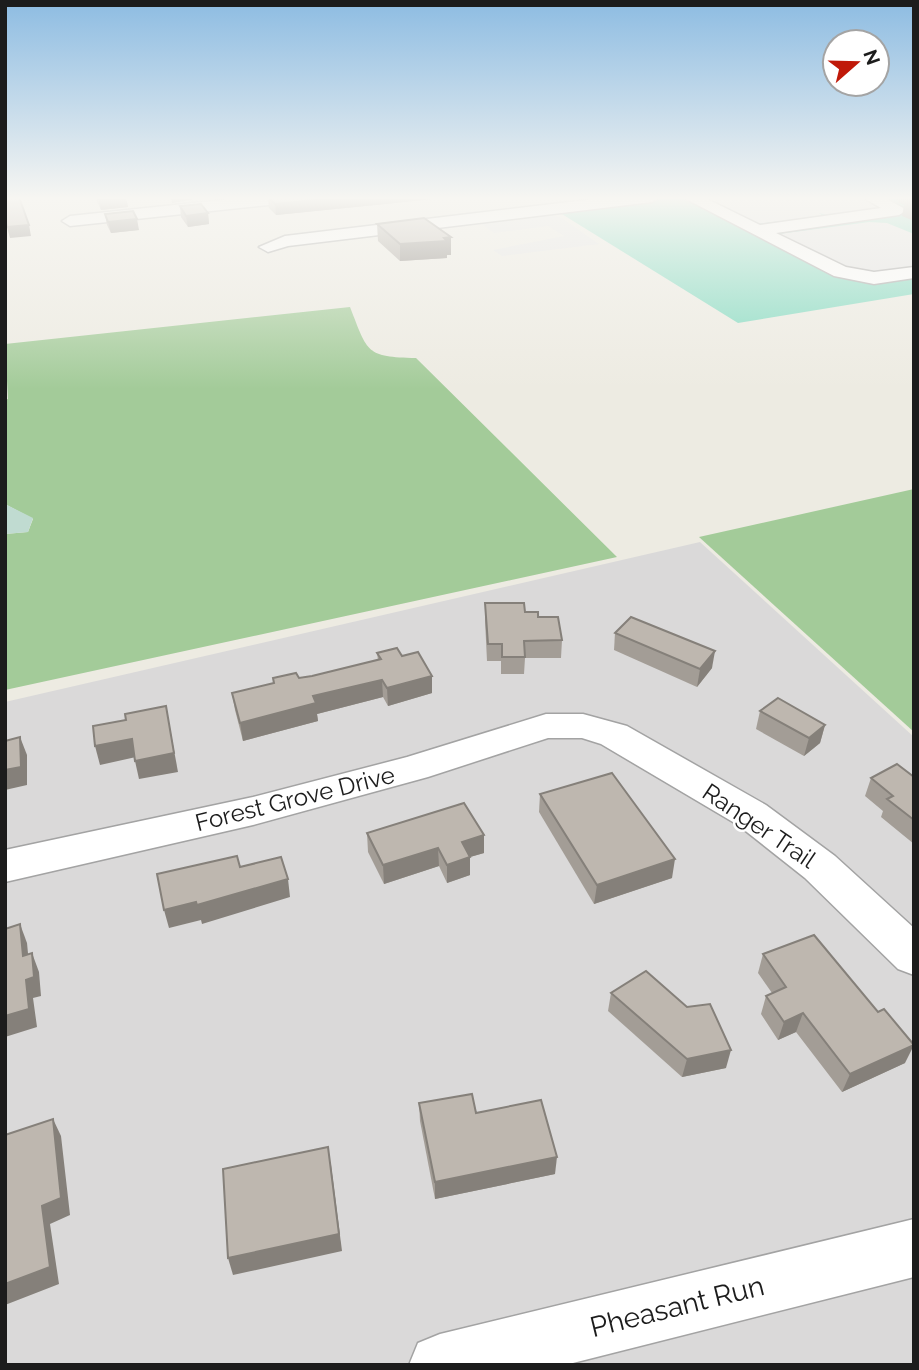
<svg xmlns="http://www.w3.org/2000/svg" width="919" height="1370" viewBox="0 0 919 1370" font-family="Raleway,sans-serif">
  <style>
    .residential { fill: #dad9d9 }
    .forest { fill: #a3cb99 }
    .wetland { fill: #c0dbd1 }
    .pitch { fill: #83dac0 }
    .parking { fill: #e4e4e4 }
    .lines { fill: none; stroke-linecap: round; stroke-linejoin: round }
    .minor-casing { stroke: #a3a3a3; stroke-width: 3 }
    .minor { fill: #fff; fill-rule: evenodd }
    .wall { fill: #a39d96 }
    .shaded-wall { fill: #85807a }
    .building { fill: #beb7af; stroke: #85807a; stroke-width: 2 }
    .labels { text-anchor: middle; stroke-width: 5; stroke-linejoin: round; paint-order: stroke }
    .street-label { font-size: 24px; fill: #1c1c1c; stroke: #fff }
    .near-street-label { font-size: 28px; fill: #1c1c1c; stroke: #fff }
  </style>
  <rect width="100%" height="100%" fill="#edebe2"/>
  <path class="residential" d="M700,542L914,737V1365H5V702Z"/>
  <g class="forest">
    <path d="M350,307C368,353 366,357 416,358L617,557L5,690V534L28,532L33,519L5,504V400L8,399L5,344Z"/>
    <path d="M914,489V732L699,537Z"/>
  </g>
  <path class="wetland" d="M5,504L33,518L28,532L5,534Z"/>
  <path class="pitch" d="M670,197H914V294L738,323L557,211Z"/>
  <g class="parking">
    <path d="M780,197L791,201L785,197H861L882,208L826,215L819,213L823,216L756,224L707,198Z"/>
    <path d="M550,215L562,218L599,244L502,256L493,250L564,236L548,226L494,233L480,223Z"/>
    <path d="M869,222L887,223L914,234V268L860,273L779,234Z"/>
  </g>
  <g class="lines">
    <defs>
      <g id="minor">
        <path d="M250,197H305L297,202L70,226L62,221L70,216Z"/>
        <path d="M611,197H660L652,202L288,246L268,252L259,247L285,236Z"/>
        <path d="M682,197H703L760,225L881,208L862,197H883L907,210L899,215L776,233L846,267L874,272L914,267V278L874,284L834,276Z"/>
        <path d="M546,714H583L627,726L766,805L835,856L914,928V975L898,969L805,878L738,825L601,744L582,738H548L428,777L253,825L5,882V850L253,797L407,757Z"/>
        <path d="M914,1219V1277L565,1365H409L418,1343L440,1334Z"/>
      </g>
    </defs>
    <use href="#minor" class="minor-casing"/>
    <use href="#minor" class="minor"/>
  </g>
  <g class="wall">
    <path d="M95,197H126L128,207L101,210Z"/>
    <path d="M268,197H454L276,215L269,208Z"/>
    <path d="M898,197H914V221L902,216L904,205L897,202Z"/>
    <path d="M180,206L208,213L209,224L188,227L181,217Z"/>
    <path d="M105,214L139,230L111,233L107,225Z"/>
    <path d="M377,224L451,237V255H447V258L400,261L378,241Z"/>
    <path d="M485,603L525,612L538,617L562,640L561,658H525L524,674H501V661H487L485,620Z"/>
    <path d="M615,633L712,668L697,687L614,650Z"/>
    <path d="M377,653L402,656L432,693L388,706L383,697L317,714L318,721L243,741L235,710L232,693L273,683V678H299L312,676L378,660Z"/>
    <path d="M760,711L825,725L820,743L804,756L756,729Z"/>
    <path d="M914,777V844L881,817L883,811L865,796L871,778Z"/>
    <path d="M540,794L672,878L594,904L539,812Z"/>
    <path d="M367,833L484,853L470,857V875L447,883L439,866L384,884L368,852Z"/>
    <path d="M763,954L905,1063L842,1092L796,1032L778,1040L761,1014L766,996L772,993L758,973Z"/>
    <path d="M611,993L726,1068L682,1077L608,1011Z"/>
    <path d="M419,1103L476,1113L555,1174L435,1199L420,1121Z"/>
  </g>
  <g class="shaded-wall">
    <path d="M120,197H126L128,207L101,210L99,199Z"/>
    <path d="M171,197H191L192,200L172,203Z"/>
    <path d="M346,197H454L276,215L275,204Z"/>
    <path d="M208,213L209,224L188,227L186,216Z"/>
    <path d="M137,219L139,230L111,233L108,222Z"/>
    <path d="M29,225L31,236L10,238L7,227Z"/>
    <path d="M451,237V255H447V258L400,261V244Z"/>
    <path d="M715,651L712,668L697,687L700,669Z"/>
    <path d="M432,676V693L388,706L387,688Z"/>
    <path d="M382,680L383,697L317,714L318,721L243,741L240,723L313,696Z"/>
    <path d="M166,706L178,772L139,779L135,761Z"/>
    <path d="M825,725L820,743L804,756L809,738Z"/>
    <path d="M20,737L27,755V785L5,790V770Z"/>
    <path d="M132,739L136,757L100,765L95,746Z"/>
    <path d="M484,835V853L470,857V875L447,883V865L462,842Z"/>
    <path d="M438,848L439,866L384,884L383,865Z"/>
    <path d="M675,859L672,878L594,904L597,885Z"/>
    <path d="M288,879L290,897L202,924L201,920L169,928L164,910Z"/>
    <path d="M20,924L27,943L30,974L23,956Z"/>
    <path d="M32,953L39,972L41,996L33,998L37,1027L5,1037V1016L26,980Z"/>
    <path d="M803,1013L796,1032L778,1040L784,1022Z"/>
    <path d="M914,1045L905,1063L842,1092L850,1074Z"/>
    <path d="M731,1050L726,1068L682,1077L687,1059Z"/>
    <path d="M53,1119L61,1136L70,1215L50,1224L59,1284L5,1305V1284L42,1206Z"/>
    <path d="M557,1157L555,1174L435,1199V1182Z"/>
    <path d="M331,1165L342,1251L233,1275L228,1258Z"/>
  </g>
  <g class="building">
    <path d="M5,197H19L29,225L7,227L5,219Z"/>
    <path d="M98,197H120L99,199Z"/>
    <path d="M268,197H346L275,204Z"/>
    <path d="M201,204L208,213L186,216L180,206Z"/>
    <path d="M133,211L137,219L108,222L105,214Z"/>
    <path d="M424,218L451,237L444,238L447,241L400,244L377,224Z"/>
    <path d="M485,603H524L525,612H538V617H558L562,640L524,641L525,657H502V644H488Z"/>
    <path d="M631,617L715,651L700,669L615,633Z"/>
    <path d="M397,648L402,656L418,652L432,676L387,688L382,680L313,696L316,703L240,723L232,693L274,683L273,678L296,673L299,678L312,676L381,659L377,653Z"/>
    <path d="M778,698L825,725L809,738L760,711Z"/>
    <path d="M166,706L174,753L135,761L132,739L95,746L93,726L126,720L125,714Z"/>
    <path d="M20,737L21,767L5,770V741Z"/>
    <path d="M897,764L914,777V820L887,799L893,796L871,778Z"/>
    <path d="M612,773L675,859L597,885L540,794Z"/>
    <path d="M464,803L484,835L462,842L470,857L447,865L438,848L383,865L367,833Z"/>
    <path d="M237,856L240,867L281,857L288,879L197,905L196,902L164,910L157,874Z"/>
    <path d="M20,924L23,956L32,953L34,977L26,980L29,1009L5,1016V929Z"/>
    <path d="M814,935L878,1012L884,1009L914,1045L850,1074L803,1013L784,1022L766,996L786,987L763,954Z"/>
    <path d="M646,971L687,1007L710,1004L731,1050L687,1059L611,993Z"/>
    <path d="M472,1094L476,1113L541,1100L557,1157L435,1182L419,1103Z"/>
    <path d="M53,1119L61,1198L42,1206L50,1267L5,1284V1135Z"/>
    <path d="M328,1147L339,1234L228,1258L223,1169Z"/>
  </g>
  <linearGradient id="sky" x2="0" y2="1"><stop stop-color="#8dbce2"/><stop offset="0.51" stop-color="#f7f6f2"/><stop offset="1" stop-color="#f7f6f2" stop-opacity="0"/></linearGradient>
  <rect width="919" height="389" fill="url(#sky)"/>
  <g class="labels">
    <g class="street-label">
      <text transform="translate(295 799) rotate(-14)" y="8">Forest Grove Drive</text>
      <text transform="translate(759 826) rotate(34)" y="8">Ranger Trail</text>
    </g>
    <g class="near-street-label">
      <text transform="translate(677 1306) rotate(-14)" y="10">Pheasant Run</text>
    </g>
  </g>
  <rect width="919" height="1370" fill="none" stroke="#1c1c1c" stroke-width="14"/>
  <g transform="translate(856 63) rotate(70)"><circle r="33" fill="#ffffff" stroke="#a4a4a4" stroke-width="2"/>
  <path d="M0-5L12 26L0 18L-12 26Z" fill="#c01909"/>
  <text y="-10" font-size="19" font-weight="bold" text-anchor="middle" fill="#1c1c1c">N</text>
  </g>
</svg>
